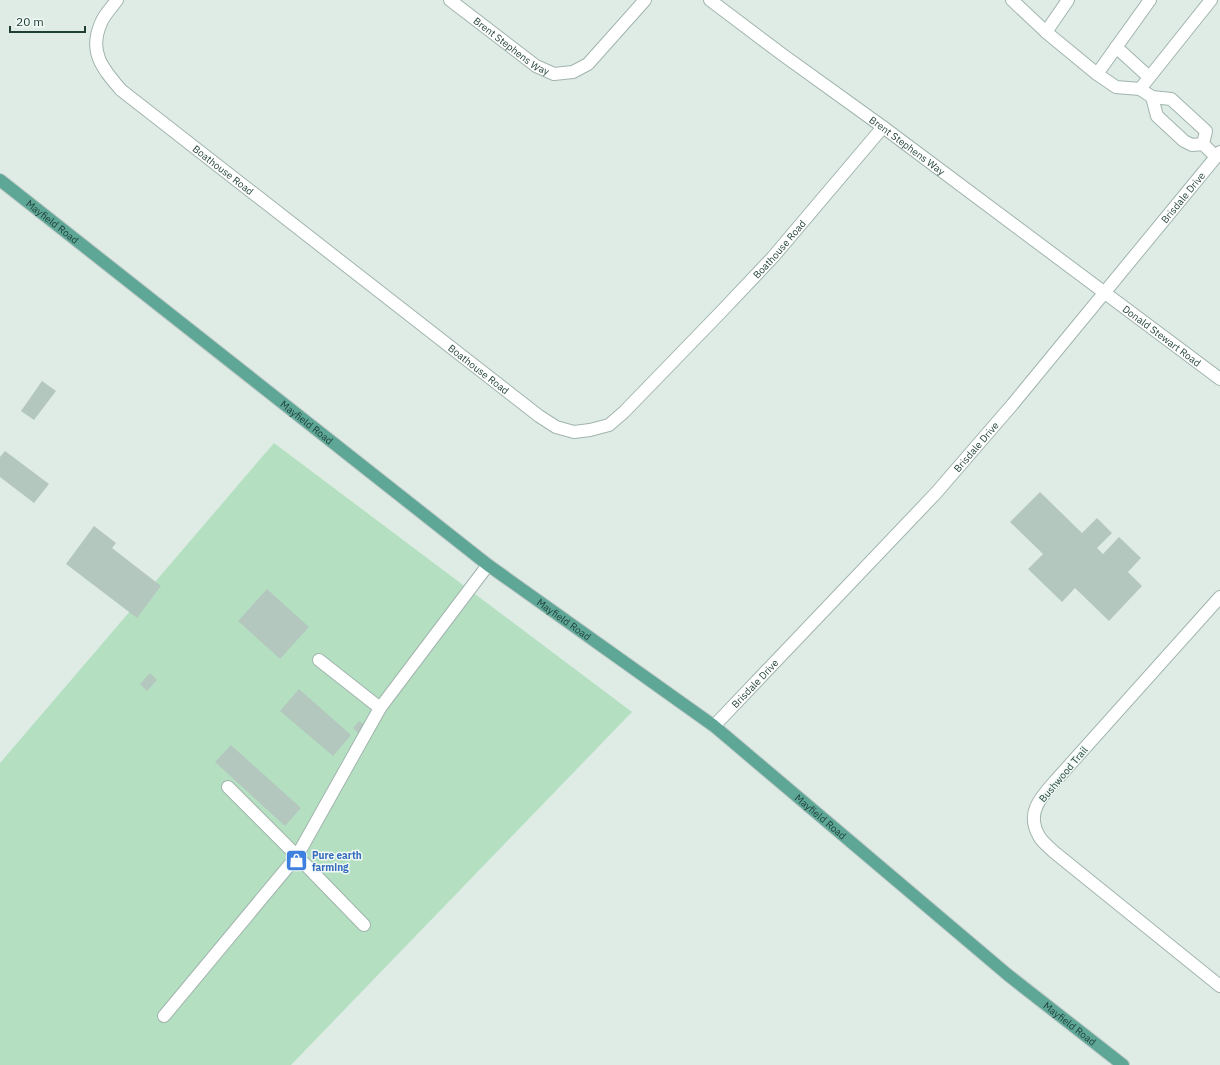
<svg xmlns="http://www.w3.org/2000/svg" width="1220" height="1065" viewBox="0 0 1220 1065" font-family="'IBM Plex Sans',sans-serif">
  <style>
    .green { fill: #b4e0c1 }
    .building { fill: #b4c7bf }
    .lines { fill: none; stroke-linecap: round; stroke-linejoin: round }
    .minor-casing { stroke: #a1b4ae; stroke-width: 14 }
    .major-casing { stroke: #c0c9c7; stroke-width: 14 }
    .minor { stroke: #fff; stroke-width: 12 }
    .major { stroke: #5ea796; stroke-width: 12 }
    .labels { text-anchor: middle; stroke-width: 3; stroke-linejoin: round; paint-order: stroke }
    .street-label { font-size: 10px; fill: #1e3e36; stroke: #eff8f4 }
    .shop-label { font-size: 10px; font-weight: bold; fill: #366cbe; stroke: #eff8f4; text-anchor: start }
  </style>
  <rect width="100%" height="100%" fill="#dfece6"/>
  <path class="green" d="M274,443L632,712L291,1065H0V763Z"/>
  <g class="building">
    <path d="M42,381L56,391L34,420L21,411Z"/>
    <path d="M5,451L49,484L34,503L0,477V457Z"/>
    <path d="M1040,492L1082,533L1097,518L1112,533L1097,548L1103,554L1119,537L1141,558L1128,572L1142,586L1109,621L1075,588L1062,602L1028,569L1043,554L1010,522Z"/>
    <path d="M94,526L116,543L112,548L161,586L137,618L66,564Z"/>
    <path d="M267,589L309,627L280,659L238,621Z"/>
    <path d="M150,673L157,680L147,691L140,684Z"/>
    <path d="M299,689L351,735L333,756L280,711Z"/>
    <path d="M359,721L366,726L359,734L353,728Z"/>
    <path d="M231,745L301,808L285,826L215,762Z"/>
  </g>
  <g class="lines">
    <defs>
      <g id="minor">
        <path id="s1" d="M117,0C112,7 104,15 101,23C88,52 103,69 121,90L539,416L556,427L574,432L590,430L609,425L624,412L720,313L773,257L883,127"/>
        <path id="s2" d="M450,0L536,66L554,74L573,72L588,64L645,0"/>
        <path id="s3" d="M710,0L783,55L883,127L1220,379"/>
        <path d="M1012,0L1046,32L1097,74L1116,87L1140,89L1152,97L1171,99L1206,131L1203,144"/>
        <path d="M1046,32L1068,0"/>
        <path d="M1116,47L1149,77"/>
        <path d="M1097,74L1150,0"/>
        <path d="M1140,89L1211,0"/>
        <path d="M1152,97L1157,116L1184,141L1192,145L1203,144L1216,157"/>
        <path d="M1220,597L1057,779C1042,796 1025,812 1039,836C1042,842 1049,847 1054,852L1220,986"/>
        <path d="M319,660L380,708L488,565"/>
        <path id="s4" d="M714,726L936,493L1012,405L1220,152"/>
        <path d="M228,787L297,856L380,708"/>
        <path d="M164,1016L297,856L364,925"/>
      </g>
      <g id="major">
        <path id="s5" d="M0,180L488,565L714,726L1008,975L1123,1065"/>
      </g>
    </defs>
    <use href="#minor" class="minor-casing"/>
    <use href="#major" class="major-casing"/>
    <use href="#minor" class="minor"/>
    <use href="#major" class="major"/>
  </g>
  <defs>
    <symbol id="shop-square" viewBox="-11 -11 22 22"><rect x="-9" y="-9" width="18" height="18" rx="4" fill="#3f7fe0" stroke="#eff8f4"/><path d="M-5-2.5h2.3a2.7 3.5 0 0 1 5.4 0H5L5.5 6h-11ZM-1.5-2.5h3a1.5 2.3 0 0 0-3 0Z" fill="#fff"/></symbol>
  </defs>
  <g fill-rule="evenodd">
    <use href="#shop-square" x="284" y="848" width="25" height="25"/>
  </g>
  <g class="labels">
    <g class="street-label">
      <text dy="4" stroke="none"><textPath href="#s2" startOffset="77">Brent Stephens Way</textPath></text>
      <text dy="4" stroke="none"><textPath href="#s3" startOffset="245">Brent Stephens Way</textPath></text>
      <text dy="4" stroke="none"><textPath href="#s1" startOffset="233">Boathouse Road</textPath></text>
      <text dy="4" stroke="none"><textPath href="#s4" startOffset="707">Brisdale Drive</textPath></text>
      <text dy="4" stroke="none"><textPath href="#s5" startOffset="67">Mayfield Road</textPath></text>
      <text dy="4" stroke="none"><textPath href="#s1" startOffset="953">Boathouse Road</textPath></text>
      <text dy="4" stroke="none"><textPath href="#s3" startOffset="563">Donald Stewart Road</textPath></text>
      <text dy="4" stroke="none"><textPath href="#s1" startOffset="557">Boathouse Road</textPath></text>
      <text dy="4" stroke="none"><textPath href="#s5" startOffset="391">Mayfield Road</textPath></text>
      <text dy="4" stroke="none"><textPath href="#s4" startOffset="383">Brisdale Drive</textPath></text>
      <text dy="4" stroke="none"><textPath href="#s5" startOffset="715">Mayfield Road</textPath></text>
      <text dy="4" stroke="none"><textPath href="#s4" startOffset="59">Brisdale Drive</textPath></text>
      <text transform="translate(1063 774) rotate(-50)" y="4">Bushwood Trail</text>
      <text dy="4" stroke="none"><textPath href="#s5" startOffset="1039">Mayfield Road</textPath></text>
      <text dy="4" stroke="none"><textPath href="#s5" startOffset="1363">Mayfield Road</textPath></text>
    </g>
    <g class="shop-label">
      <text x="312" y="859">Pure earth<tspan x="312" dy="12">farming</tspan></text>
    </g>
  </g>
  <path d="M10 26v6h75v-6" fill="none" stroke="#1e3e36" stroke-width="2"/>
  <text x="16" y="26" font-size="12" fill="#1e3e36" stroke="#eff8f4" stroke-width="3" paint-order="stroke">20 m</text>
</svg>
